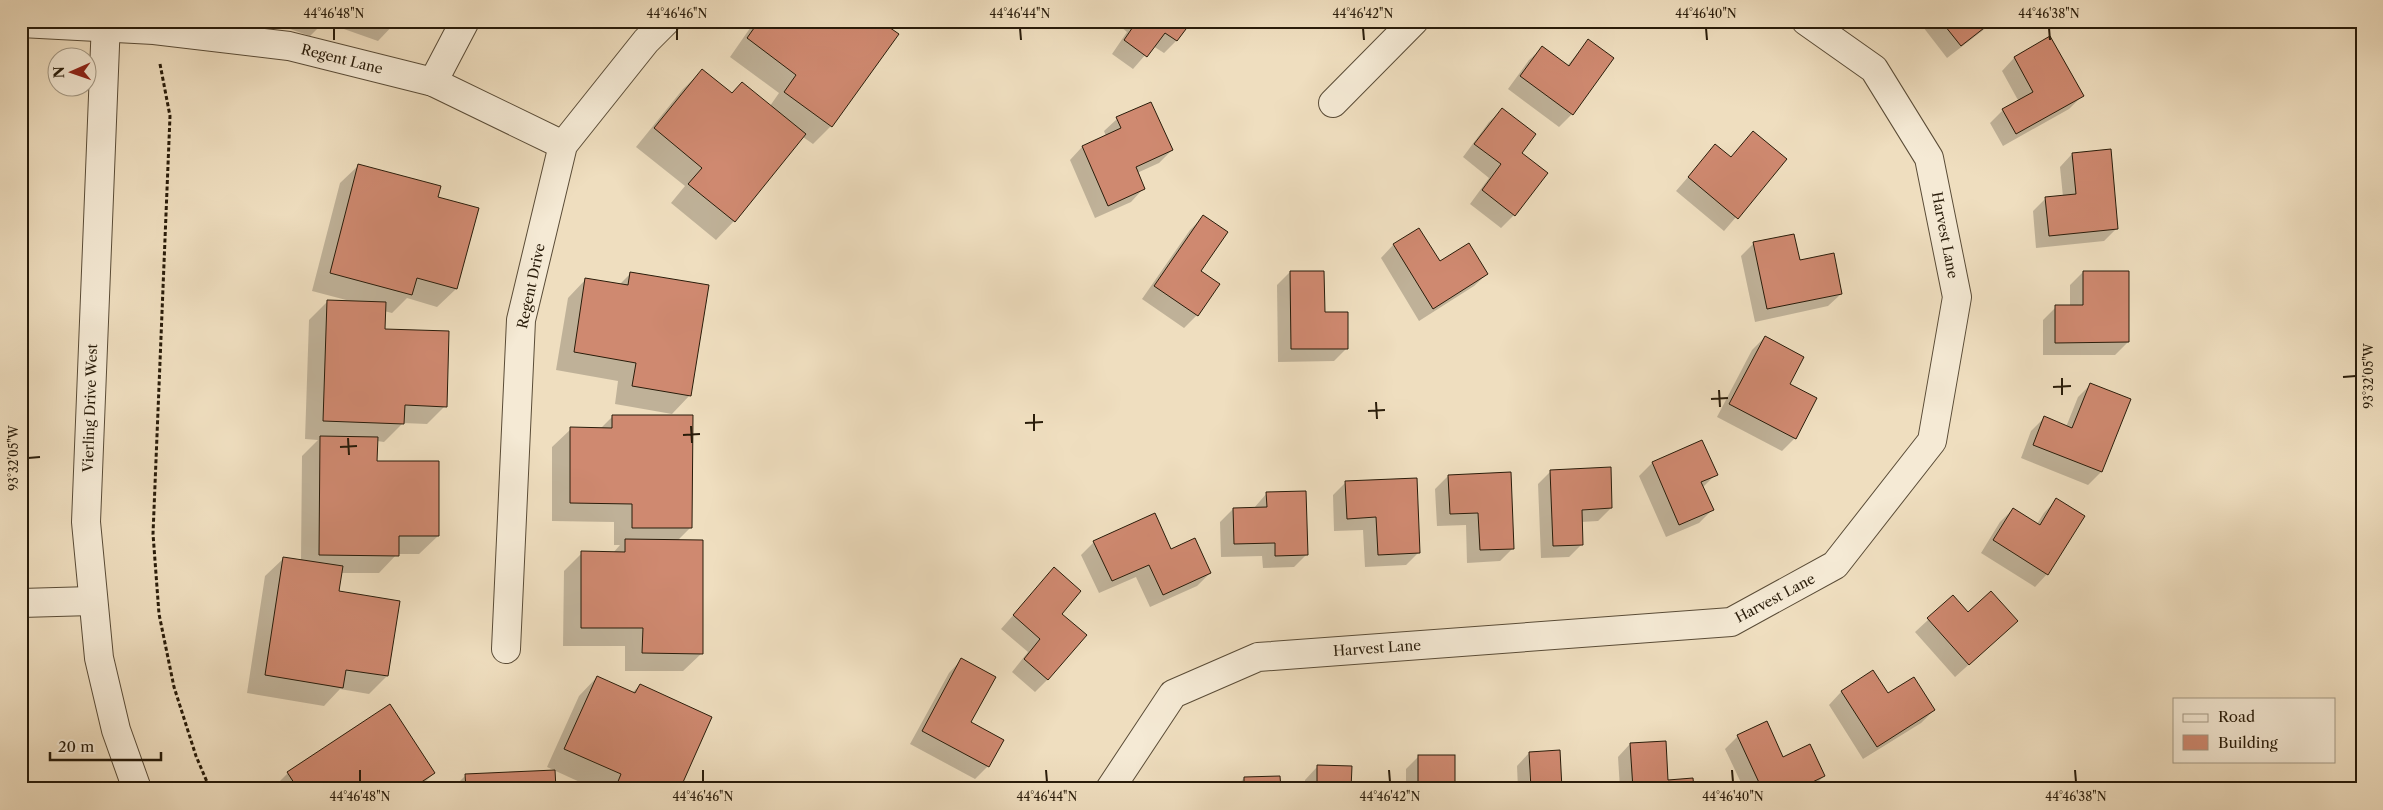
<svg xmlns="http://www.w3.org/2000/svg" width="2383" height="810" viewBox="0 0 2383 810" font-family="'Libre Caslon Text',serif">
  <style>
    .shadow { fill: #0003 }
    .building { fill: #cf8970; stroke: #291c0a }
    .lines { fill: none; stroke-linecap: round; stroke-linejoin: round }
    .minor-casing { stroke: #5a4c37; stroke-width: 30 }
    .tertiary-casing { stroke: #5a4c37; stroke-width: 30 }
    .path { stroke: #291c0a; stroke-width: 3; stroke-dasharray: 4 2.5; stroke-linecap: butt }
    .minor { stroke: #f5ead5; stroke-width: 28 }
    .tertiary { stroke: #f5ead5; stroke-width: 28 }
    .ticks { fill: none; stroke: #291c0a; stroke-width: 2 }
    .labels { text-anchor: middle; stroke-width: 4; stroke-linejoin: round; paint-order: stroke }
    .street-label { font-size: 14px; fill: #291c0a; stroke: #f5ead5 }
    .neatline { fill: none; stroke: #291c0a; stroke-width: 2 }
    .ticks-label { font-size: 12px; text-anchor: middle; fill: #291c0a }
  </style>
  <rect width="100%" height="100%" fill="#efdebf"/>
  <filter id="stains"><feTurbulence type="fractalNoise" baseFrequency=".004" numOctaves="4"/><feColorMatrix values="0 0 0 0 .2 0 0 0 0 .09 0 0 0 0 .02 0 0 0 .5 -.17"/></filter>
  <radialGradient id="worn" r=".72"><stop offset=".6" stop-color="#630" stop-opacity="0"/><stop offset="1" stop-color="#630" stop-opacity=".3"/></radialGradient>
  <g class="shadow">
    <path d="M267,21H397L378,41L324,22L310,36Z"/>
    <path d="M755,21H878L831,126L813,144L803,137L734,221L716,240L671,203L685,186L636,147L683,89L702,71L731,94L770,106L779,93L730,57Z"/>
    <path d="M1114,21H1190L1176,41L1164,53L1153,46L1133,69L1112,54L1127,32Z"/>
    <path d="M1922,21H1995L1947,58L1920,23Z"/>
    <path d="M2049,38L2082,96L2069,109L2003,146L1990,123L2003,110L2019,102L2002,71L2014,58Z"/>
    <path d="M1588,41L1612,59L1572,114L1559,127L1508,89L1529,60L1542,48L1567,66Z"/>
    <path d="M1150,103L1172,150L1159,163L1137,173L1143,189L1131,202L1095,218L1070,160L1082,147L1106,136L1104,131L1117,119Z"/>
    <path d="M1502,110L1514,215L1501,228L1470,204L1489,178L1463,157L1489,122Z"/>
    <path d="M1753,133L1786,159L1724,231L1676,191L1715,146L1730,158Z"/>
    <path d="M2072,154L2117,228L2104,241L2036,248L2033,211L2046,198L2063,197L2060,167Z"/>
    <path d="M359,165L437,198L456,289L437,307L407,298L392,313L384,311L383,330L445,406L427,424L403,423L384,442L377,441L376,462L438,536L419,554H397L379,573H340L337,592L399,602L387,676L369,694L340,689L324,706L247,693L265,576L284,558L301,561L302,456L318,440L305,439L309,320L327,302L350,301L312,291L340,183Z"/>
    <path d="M1203,217L1199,271L1218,284L1197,315L1184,328L1142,299L1190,230Z"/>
    <path d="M1419,230L1439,263L1487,274L1474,286L1419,321L1381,258L1393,245Z"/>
    <path d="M1754,243L1799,262L1841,294L1828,306L1755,322L1741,256Z"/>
    <path d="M1290,272L1323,313L1347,348L1334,361L1278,362L1277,285Z"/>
    <path d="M2083,272L2128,342L2115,355H2043V320L2056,307H2070V285Z"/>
    <path d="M631,273L690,395L672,414L615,404L618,381L556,370L568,298L586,279L619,285Z"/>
    <path d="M1765,337L1788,384L1795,438L1782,451L1717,417L1752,350Z"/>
    <path d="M2091,384L2129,399L2101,472L2088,485L2021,458L2031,431L2044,418L2066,427L2078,397Z"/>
    <path d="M613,416L691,527L677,541L702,653L683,671H625V646H563L564,571L582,553H613L620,545H614V522L552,521V447L571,429H600Z"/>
    <path d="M1701,441L1716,474L1702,488L1712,510L1699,523L1666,537L1639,476L1652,463Z"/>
    <path d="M1551,471L1611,508L1598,521L1581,522L1582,544L1569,557L1541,558L1538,484Z"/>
    <path d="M1448,476L1513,548L1500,561L1467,563L1466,525L1437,526L1435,489Z"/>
    <path d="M1346,482L1419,552L1406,565L1365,567L1363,530L1334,531L1333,495Z"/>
    <path d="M1267,493L1307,554L1294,567L1263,568L1262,556L1221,557L1220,522L1233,509L1254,508Z"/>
    <path d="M2056,500L2047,574L2035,587L1981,553L2000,522L2013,509L2037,524L2044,513Z"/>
    <path d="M1094,542L1170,550L1210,573L1197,586L1150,607L1136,577L1099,593L1081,555Z"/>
    <path d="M1054,569L1060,614L1048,679L1035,692L1012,672L1028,652L1001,629Z"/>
    <path d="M1953,597L1967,614L2003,634L1955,677L1915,632Z"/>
    <path d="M961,660L970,723L988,766L975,779L910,744L949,673Z"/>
    <path d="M1873,672L1888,695L1934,710L1921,723L1863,759L1829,705L1841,692Z"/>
    <path d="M597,677L632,693L640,685L679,789H595L547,767L579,696Z"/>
    <path d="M1738,736L1782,758L1824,776L1811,789H1744L1725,749Z"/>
    <path d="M1630,744L1667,781L1692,789H1620L1618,757Z"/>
    <path d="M1529,753L1530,789H1518L1517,766Z"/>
    <path d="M1418,757L1454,789H1406V769Z"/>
    <path d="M1317,767L1350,789H1305V780Z"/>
    <path d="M288,773H434L418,789H272Z"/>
    <path d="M466,775L555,789H452Z"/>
    <path d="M1244,778L1280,789H1234Z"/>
  </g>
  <g class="building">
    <path d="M759,21H880L899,34L832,127L784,92L796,75L747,38Z"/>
    <path d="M1137,21H1192L1177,41L1165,33L1147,57L1124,40Z"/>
    <path d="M1941,21H1993L1961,46Z"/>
    <path d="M2050,36L2084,96L2016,134L2002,109L2033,92L2014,57Z"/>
    <path d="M1588,39L1614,58L1573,115L1520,76L1542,46L1569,66Z"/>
    <path d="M702,69L732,93L742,82L806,134L735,222L688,184L702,168L654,128Z"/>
    <path d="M1151,102L1173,150L1136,167L1145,189L1108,206L1082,146L1121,128L1116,117Z"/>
    <path d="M1502,108L1536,134L1522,153L1548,173L1515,216L1482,190L1501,164L1474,144Z"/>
    <path d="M1753,131L1787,159L1738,219L1688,177L1715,144L1731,157Z"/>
    <path d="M2111,149L2118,229L2049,236L2045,197L2076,194L2072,153Z"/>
    <path d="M358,164L441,186L438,197L479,208L457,289L417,278L412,295L330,273Z"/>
    <path d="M1203,215L1228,232L1201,271L1220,284L1198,316L1154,286Z"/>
    <path d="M1419,228L1440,261L1469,243L1488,274L1433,309L1393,244Z"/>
    <path d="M1794,234L1800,260L1834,253L1842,294L1767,309L1753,242Z"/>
    <path d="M1290,271H1324L1325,312H1348V349H1291Z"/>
    <path d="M2083,271H2129V342L2055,343V305H2083Z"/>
    <path d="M630,272L709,285L691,396L632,386L636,363L574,352L585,278L628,285Z"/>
    <path d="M327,300L386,302L385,329L449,331L447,407L405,405L404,424L323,421Z"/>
    <path d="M1765,336L1804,357L1790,384L1817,398L1796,439L1729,404Z"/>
    <path d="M2090,383L2131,399L2102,472L2033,445L2044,416L2072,428Z"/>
    <path d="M612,415H693L692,528H632V504L570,503V427L612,428Z"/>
    <path d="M320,436L378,437L377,461H439V536H399V556L319,555Z"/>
    <path d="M1702,440L1718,475L1701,482L1714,510L1679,525L1652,462Z"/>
    <path d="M1611,467L1612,508L1582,510L1583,545L1553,546L1550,470Z"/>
    <path d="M1511,472L1514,549L1480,550L1478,513L1450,514L1448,475Z"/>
    <path d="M1417,478L1420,553L1378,555L1376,517L1347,519L1345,481Z"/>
    <path d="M1306,491L1308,555L1275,556V543L1234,544L1233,508L1267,507L1266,492Z"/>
    <path d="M2056,498L2085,516L2048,575L1993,540L2013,508L2040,525Z"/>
    <path d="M1155,513L1171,549L1195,538L1211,573L1163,595L1149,565L1112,581L1093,541Z"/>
    <path d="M625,539L703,540V654L642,653L643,628H581V551L625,552Z"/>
    <path d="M283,557L343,566L339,591L400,601L388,676L346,670L343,688L265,675Z"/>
    <path d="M1054,567L1081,591L1062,614L1087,635L1048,680L1024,659L1040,639L1013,615Z"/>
    <path d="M1991,591L2018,621L1969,665L1927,618L1953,595L1968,612Z"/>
    <path d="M961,658L996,677L971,722L1004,740L989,767L922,731Z"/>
    <path d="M1873,670L1888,693L1914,677L1935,710L1877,747L1841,691Z"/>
    <path d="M597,676L635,693L640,684L712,717L680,789H615L621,774L564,749Z"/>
    <path d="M390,704L435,773L411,789H298L287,772Z"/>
    <path d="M1767,721L1783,757L1810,744L1825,776L1798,789H1762L1737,735Z"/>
    <path d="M1666,741L1668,780L1693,778L1694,789H1633L1630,743Z"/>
    <path d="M1560,750L1562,789L1589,787L1590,789H1531L1529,752Z"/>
    <rect x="1418" y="755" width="37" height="34"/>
    <path d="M1317,765L1352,766L1351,789H1317Z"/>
    <path d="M555,770L556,789H466L465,774Z"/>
    <path d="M1280,776L1281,789H1244V777Z"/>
  </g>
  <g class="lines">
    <defs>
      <g id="minor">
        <path d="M21,23L154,30L289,46L433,82L563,145"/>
        <path d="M433,82L465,21"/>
        <path d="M1333,103L1414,21"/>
        <path d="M21,603L92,601"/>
        <path d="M506,649L521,320L563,145L646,41L666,21"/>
        <path d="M1110,789L1173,694L1258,657L1731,622L1835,565L1932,441L1957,297L1929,158L1874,69L1806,21"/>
      </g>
      <path id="tertiary" d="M106,21L86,522L99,658L116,730L137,789"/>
    </defs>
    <use href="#minor" class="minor-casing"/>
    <use href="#tertiary" class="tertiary-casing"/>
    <path class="path" d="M160,64L170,116L153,534L159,614L174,687L196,756L210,789"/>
    <use href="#minor" class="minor"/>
    <use href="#tertiary" class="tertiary"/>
  </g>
  <path class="ticks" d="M334,28V40M677,28V40M1020,28L1021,40M1363,28L1364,40M1706,28L1707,40M2049,28L2050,40M2343,377L2356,376M2062,378V395M2053,387L2071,386M1719,390L1720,407M1711,399L1728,398M1376,402L1377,419M1368,411L1385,410M1034,414V431M1025,423L1043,422M691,426L692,443M683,435L700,434M348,438L349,455M340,447L357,446M28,458L40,457M360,770V782M703,770V782M1046,770L1047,782M1389,770L1390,782M1732,770L1733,782M2075,770L2076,782"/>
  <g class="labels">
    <g class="street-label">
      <text transform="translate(342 59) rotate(14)" y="5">Regent Lane</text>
      <text transform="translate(1945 235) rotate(79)" y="5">Harvest Lane</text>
      <text transform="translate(531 286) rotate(-78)" y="5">Regent Drive</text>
      <text transform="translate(90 408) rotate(-88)" y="5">Vierling Drive West</text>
      <text transform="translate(1775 598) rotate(-28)" y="5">Harvest Lane</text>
      <text transform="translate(1377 648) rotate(-4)" y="5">Harvest Lane</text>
    </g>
  </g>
  <rect width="2383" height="810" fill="none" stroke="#efdebf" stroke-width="55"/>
  <rect x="2173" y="698" width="162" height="65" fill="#f5ead5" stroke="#a39884"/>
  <rect x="2183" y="714" width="25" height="8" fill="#f5ead5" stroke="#a39884"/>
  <text x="2218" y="722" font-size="15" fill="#291c0a">Road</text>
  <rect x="2183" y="735" width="25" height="15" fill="#cf8970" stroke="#a39884"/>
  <text x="2218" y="748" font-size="15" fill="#291c0a">Building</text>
  <g transform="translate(72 72) rotate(268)"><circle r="24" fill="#f5ead5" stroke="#a39884"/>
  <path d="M0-4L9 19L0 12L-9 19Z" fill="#8f2418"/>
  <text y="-8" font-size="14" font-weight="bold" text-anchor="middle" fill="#291c0a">N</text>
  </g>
  <path d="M50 752v8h111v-8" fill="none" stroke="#291c0a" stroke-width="2.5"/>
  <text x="58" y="752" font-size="15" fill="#291c0a" stroke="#f5ead5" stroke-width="4" paint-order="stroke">20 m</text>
  <rect x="28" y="28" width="2328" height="754" class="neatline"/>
  <g class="ticks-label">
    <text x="334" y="18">44°46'48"N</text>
    <text x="677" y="18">44°46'46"N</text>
    <text x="1020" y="18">44°46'44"N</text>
    <text x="1363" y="18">44°46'42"N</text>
    <text x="1706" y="18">44°46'40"N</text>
    <text x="2049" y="18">44°46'38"N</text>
    <text transform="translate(2369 376) rotate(-90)" y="4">93°32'05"W</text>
    <text transform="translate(14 458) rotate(-90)" y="4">93°32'05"W</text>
    <text x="360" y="801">44°46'48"N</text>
    <text x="703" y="801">44°46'46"N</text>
    <text x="1047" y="801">44°46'44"N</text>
    <text x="1390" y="801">44°46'42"N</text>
    <text x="1733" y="801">44°46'40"N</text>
    <text x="2076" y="801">44°46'38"N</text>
  </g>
  <rect width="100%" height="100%" filter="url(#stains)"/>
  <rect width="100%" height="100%" fill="url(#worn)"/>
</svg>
